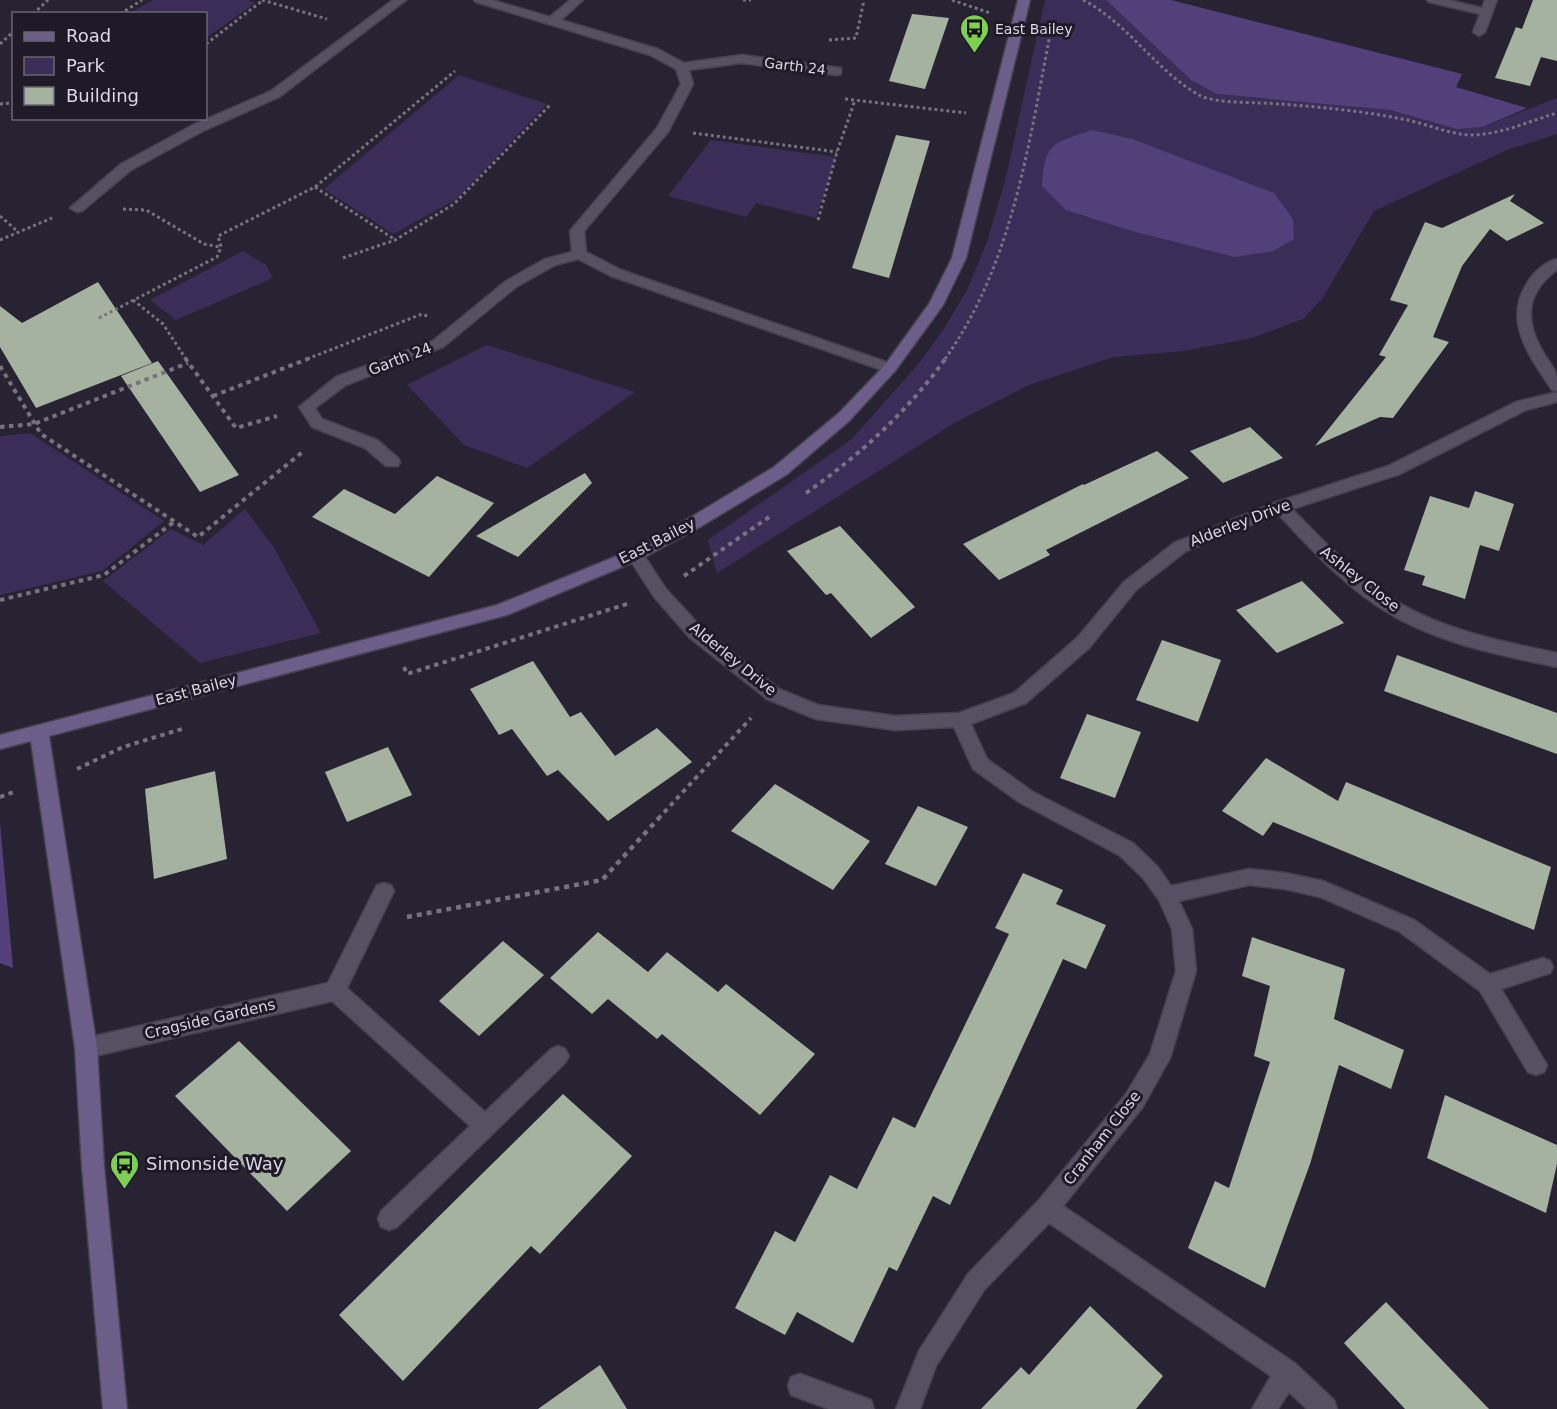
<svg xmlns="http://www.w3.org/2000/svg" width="1557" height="1409" viewBox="0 0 1557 1409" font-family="'DejaVu Sans',sans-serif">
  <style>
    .green { fill: #3c2d58 }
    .forest { fill: #53407a }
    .building { fill: #a6b2a0 }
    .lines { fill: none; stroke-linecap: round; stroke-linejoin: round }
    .street-casing { stroke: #45414e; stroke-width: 3 }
    .secondary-casing { stroke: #45414e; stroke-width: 3 }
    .path-far2 { stroke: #76727f; stroke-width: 3; stroke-dasharray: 3 3; stroke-linecap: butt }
    .path-far1 { stroke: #76727f; stroke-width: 4; stroke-dasharray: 4.5 4.5; stroke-linecap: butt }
    .path { stroke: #76727f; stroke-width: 4.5; stroke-dasharray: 5 5; stroke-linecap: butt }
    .street { fill: #565162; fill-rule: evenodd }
    .secondary { fill: #6c5d89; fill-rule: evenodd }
    .labels { text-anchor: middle; stroke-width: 6; stroke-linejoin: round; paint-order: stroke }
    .far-poi-label { font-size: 14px; fill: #dad8e2; stroke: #1e1a28; text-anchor: start }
    .far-street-label { font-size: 14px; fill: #dad8e2; stroke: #1e1a28 }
    .street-label { font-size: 15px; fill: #dad8e2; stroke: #1e1a28 }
    .near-poi-label { font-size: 18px; fill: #dad8e2; stroke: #1e1a28; text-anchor: start }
  </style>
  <rect width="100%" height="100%" fill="#282332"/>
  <g class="green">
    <path d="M153,0H247L255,3L206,38V14L130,13Z"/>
    <path d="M1045,0H1106L1191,80L1218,94L1390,110L1457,129L1482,127L1557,98V134L1507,150L1374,211L1322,299L1303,319L1252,338L1184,351L1114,357L1029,385L956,422L717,573L708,540L852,439L920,362L945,327L967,290L987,242L1005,181Z"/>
    <path d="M459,75L547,104L457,199L393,234L324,189Z"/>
    <path d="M711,140L836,157L816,218L756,203L746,217L668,196Z"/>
    <path d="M243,251L266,265L273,278L176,320L150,300Z"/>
    <path d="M487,345L635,392L527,468L464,445L407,385Z"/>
    <path d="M30,433L164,521L102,571L0,595V436Z"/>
    <path d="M245,509L273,546L321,633L200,663L103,581L171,529L203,545Z"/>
  </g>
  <g class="forest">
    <path d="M1106,0H1171L1462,74L1456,87L1527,108L1482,127L1457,129L1390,110L1217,94L1191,80Z"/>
    <path d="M1092,130L1132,139L1274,193L1293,219L1294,239L1273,251L1235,257L1132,231L1066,210L1042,186C1045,141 1053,144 1092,130Z"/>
    <path d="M0,823L13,968L0,963Z"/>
  </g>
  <g class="building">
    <path d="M1533,0H1557V61L1541,57L1530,86L1495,78L1516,27L1522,29Z"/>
    <path d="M912,14L949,18L925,89L889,81Z"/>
    <path d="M896,135L930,141L889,278L852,268Z"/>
    <path d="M1515,194L1510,201L1544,223L1507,241L1490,229L1462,266L1433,337L1449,342L1393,418L1380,417L1315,446L1386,357L1379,355L1408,305L1390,300L1425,222L1442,228Z"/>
    <path d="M98,282L152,363L36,408L0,347V306L22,323Z"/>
    <path d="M158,361L200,420L239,475L200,492L121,376Z"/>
    <path d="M1250,427L1283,458L1223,483L1190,451Z"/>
    <path d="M1157,451L1189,478L1046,550L1050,555L999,580L963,544L1083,484L1084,485Z"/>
    <path d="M585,473L592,483L518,557L476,536Z"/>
    <path d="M437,476L494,503L429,577L312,517L344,489L395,514Z"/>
    <path d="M1475,491L1514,504L1499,551L1480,545L1465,599L1422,585L1425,576L1404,570L1430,496L1469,508Z"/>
    <path d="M840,526L915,607L871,638L831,593L826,595L787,551Z"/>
    <path d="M1302,581L1344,623L1277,653L1236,610Z"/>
    <path d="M1162,640L1221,660L1198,722L1136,700Z"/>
    <path d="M1397,655L1557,713V754L1384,691Z"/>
    <path d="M533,661L570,717L581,712L615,756L657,728L692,762L608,821L558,770L547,776L512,729L499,735L470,689Z"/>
    <path d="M1087,714L1141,732L1115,798L1060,778Z"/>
    <path d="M388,747L412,795L347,822L325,772Z"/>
    <path d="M1266,758L1338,801L1346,782L1551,867L1534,930L1273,822L1263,836L1222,811Z"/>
    <path d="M215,771L227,859L154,879L145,789Z"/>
    <path d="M775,784L870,841L833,890L731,831Z"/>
    <path d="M918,806L968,827L936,886L885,864Z"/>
    <path d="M1023,873L1063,890L1056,904L1106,925L1086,969L1063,959L950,1205L933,1196L897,1271L889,1267L853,1343L797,1312L785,1335L735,1308L775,1231L795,1242L830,1175L857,1189L893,1117L915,1128L1009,934L995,928Z"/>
    <path d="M598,932L648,972L667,952L718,992L726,984L815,1054L760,1115L662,1034L657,1039L608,999L592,1014L550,978Z"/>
    <path d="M1252,937L1345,969L1334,1019L1404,1050L1391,1089L1339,1065L1310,1164L1265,1288L1188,1248L1215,1181L1229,1188L1270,1062L1254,1056L1270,986L1242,976Z"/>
    <path d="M503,941L544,975L479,1036L439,1001Z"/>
    <path d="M239,1041L351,1151L287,1211L175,1096Z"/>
    <path d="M563,1094L632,1156L540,1254L531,1246L403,1381L339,1315Z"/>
    <path d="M1445,1095L1557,1145V1164L1546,1213L1427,1158Z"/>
    <path d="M1386,1302L1489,1409H1405L1344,1343Z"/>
    <path d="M1090,1306L1163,1376L1136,1409H981L1021,1367L1029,1375Z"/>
    <path d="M600,1365L627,1409H538Z"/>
  </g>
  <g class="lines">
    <defs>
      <g id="street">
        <path d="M393,0H406L279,97L203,131L131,170L82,211L77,212L70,208L121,164L193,125L271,91Z"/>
        <path d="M474,0H492L550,17L570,0H583L561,20L658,49L684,63L742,55L841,68V74L837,75L742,63L689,70L693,84L668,132L584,231L586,252L621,270L895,365L897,368L895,371H885L611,276L578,259L555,265L516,287L443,347L346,385L315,408L322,419L377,440L398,458L400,462L398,466H386L365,448L312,427L299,407L336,377L433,341L506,281L545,259L572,252L570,231L657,128L681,84L676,69L650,55L476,2Z"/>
        <path d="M1427,0H1448L1482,8L1485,0H1497L1485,32L1479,36L1473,32L1480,14L1429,2Z"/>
        <path d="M1557,259V270C1526,292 1524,320 1543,352C1547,360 1556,369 1557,377C1557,381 1557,386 1557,391L1552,390C1531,358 1503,323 1526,285C1532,274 1544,262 1557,259Z"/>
        <path d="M1557,392V402L1526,410L1400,474L1292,509C1325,542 1358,579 1399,603C1447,631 1504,642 1557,653V667C1500,655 1437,643 1387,612C1345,587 1311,549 1278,514L1186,551L1136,590L1089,648L1026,703L971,724L987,759L1033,792L1133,843L1157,866L1171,886L1249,869L1285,873L1323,881L1414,920L1490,974L1543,958L1550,961L1553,967L1550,973L1501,989L1547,1065L1544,1072L1536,1075L1528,1072L1480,991L1400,932L1320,897L1285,889L1249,885L1179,901L1192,929L1196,971L1170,1058L1142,1108L1063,1206L1296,1364L1334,1400L1337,1409H1307L1289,1392L1278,1409H1252L1271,1376L1049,1223L984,1290L936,1366L920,1409H896L919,1351L968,1274L1039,1200L1126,1094L1150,1054L1176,971L1172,929L1159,900L1143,878L1119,855L1019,802L973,769L954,727L895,730L816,719L767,699L690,638L654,597L627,555L629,551H641L666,589L702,628L779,689L818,705L895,716L959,713L1014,693L1077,638L1124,582L1174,543L1274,503L1388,466L1516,402Z"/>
        <path d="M384,883L391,885L394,891L347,988L485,1112L551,1049L558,1046L565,1049L569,1056L565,1063L397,1227L389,1230L381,1227L378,1219L381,1211L470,1126L332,1001L86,1058L79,1055L75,1048L79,1041L86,1038L328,983L377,885Z"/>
        <path d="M800,1374L871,1400L874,1409H829L791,1395L788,1386L791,1377Z"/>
      </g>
      <path id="secondary" d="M1018,0H1030L966,258L943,305L895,371L849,421L786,475L700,527L641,559L507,615L49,736L97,1048L104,1167L127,1409H103L82,1167L75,1048L31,741L0,749V735L497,605L629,551L688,519L774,467L839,413L885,365L929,304L952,258Z"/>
    </defs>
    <use href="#street" class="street-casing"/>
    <use href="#secondary" class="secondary-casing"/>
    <g class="path-far2">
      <path d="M262,0L327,19"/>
      <path d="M743,0H751"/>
      <path d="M952,0L990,13"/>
      <path d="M1083,0C1128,23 1155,70 1199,95C1214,104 1260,102 1280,104C1321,107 1362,111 1402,119C1426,123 1449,135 1473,135C1502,134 1530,121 1557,113"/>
      <path d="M33,14L48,0"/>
      <path d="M120,14L142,0"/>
      <path d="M829,40L856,38L864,0"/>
      <path d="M0,44L14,31"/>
      <path d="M206,44L262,1"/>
      <path d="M845,99L966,113"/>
      <path d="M0,104L14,103"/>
      <path d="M693,133L837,152"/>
      <path d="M315,187L394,239"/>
      <path d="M123,209L146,210L204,244L220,247"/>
      <path d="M0,216L17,231"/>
      <path d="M818,220L837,152L855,100"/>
      <path d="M0,240L52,218"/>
      <path d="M343,258L395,240L454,204L551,104"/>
      <path d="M133,300L163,324L186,359"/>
      <path d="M99,318L217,257L221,247L218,236L315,187L455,71"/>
      <path d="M307,359L422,314L427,316"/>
      <path d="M945,359C1013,263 1029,143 1051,29"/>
    </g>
    <g class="path-far1">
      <path d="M185,358L236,428L277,416"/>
      <path d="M0,366L41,434L198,537L305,450"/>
      <path d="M213,396L310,358"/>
      <path d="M0,427L34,424L188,363"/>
      <path d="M806,493C860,455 907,412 946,358"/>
      <path d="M684,576L769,517"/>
      <path d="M0,600L104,575L175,521"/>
      <path d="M404,667L407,674L630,603"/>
      <path d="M77,769L123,747L182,729"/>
      <path d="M0,797L14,792"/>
      <path d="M658,819L751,718"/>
    </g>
    <path class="path" d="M407,917L602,880L659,818"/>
    <use href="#street" class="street"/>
    <use href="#secondary" class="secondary"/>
  </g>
  <defs>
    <symbol id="bus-pin" viewBox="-11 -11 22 30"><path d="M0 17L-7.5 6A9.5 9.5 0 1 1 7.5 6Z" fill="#7fd052" stroke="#1e1a28"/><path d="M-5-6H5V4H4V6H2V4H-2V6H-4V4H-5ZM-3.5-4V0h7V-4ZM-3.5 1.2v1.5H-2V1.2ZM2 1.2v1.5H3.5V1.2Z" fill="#111"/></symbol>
  </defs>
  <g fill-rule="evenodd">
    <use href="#bus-pin" x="958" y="12" width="33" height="45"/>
    <use href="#bus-pin" x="108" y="1148" width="33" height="45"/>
  </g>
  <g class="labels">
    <g class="far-poi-label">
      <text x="995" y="34">East Bailey</text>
    </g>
    <g class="far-street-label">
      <text transform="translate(795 66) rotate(7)" y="5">Garth 24</text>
    </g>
    <g class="street-label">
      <text transform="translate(400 359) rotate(-21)" y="5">Garth 24</text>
      <text transform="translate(1240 523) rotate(-21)" y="5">Alderley Drive</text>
      <text transform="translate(657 541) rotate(-27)" y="5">East Bailey</text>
      <text transform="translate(1360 579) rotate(38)" y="5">Ashley Close</text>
      <text transform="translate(733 659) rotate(39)" y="5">Alderley Drive</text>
      <text transform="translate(196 690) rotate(-15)" y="5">East Bailey</text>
      <text transform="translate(210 1019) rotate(-13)" y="5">Cragside Gardens</text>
      <text transform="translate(1102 1138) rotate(-52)" y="5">Cranham Close</text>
    </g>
    <g class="near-poi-label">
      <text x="146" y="1170">Simonside Way</text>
    </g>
  </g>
  <rect x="12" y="12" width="195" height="108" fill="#1e1a28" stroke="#696672" stroke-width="1.5"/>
  <rect x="24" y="32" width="30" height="9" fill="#6c5d89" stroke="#696672" stroke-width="1.5"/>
  <text x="66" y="42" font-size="18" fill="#dad8e2">Road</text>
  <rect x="24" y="57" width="30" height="18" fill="#3c2d58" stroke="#696672" stroke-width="1.5"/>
  <text x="66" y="72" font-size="18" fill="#dad8e2">Park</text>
  <rect x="24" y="87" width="30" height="18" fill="#a6b2a0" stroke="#696672" stroke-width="1.5"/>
  <text x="66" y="102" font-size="18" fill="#dad8e2">Building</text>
</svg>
